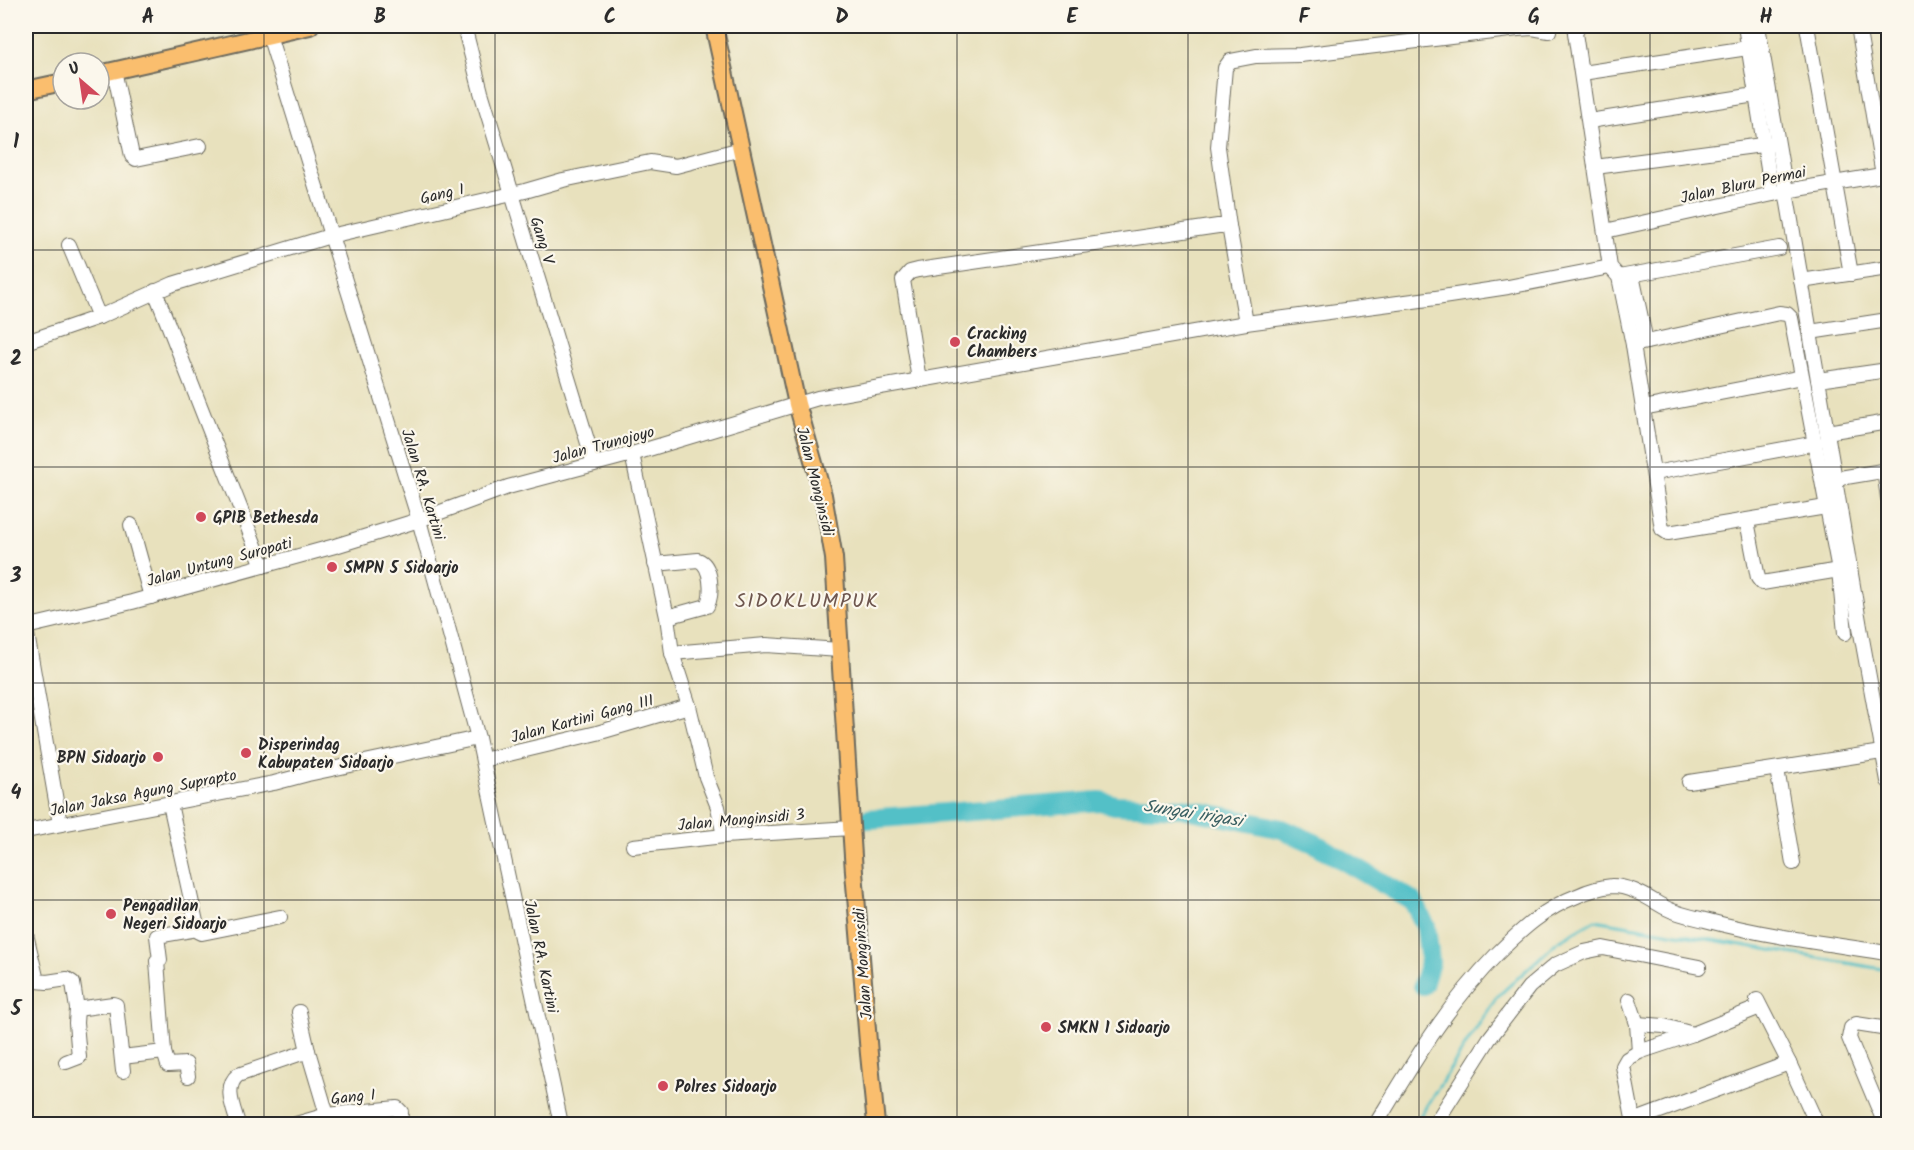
<svg xmlns="http://www.w3.org/2000/svg" width="1914" height="1150" viewBox="0 0 1914 1150" font-family="Kalam,sans-serif">
  <style>
    .lines { fill: none; stroke-linecap: round; stroke-linejoin: round }
    .stream { stroke: #52c0c7; stroke-width: 3 }
    .river { stroke: #52c0c7; stroke-width: 20 }
    .minor-casing { stroke: #6d6b5e; stroke-width: 16 }
    .major-casing { stroke: #6d6b5e; stroke-width: 20 }
    .minor { stroke: #fff; stroke-width: 14 }
    .major { stroke: #fabe6e; stroke-width: 16 }
    .grid { fill: none; stroke: #2b2b2b; stroke-width: 1.5; stroke-opacity: 0.55 }
    .poi-dot { fill: #d1495b; stroke: #fbf7ec; stroke-width: 2 }
    .labels { text-anchor: middle; stroke-width: 4.5; stroke-linejoin: round; paint-order: stroke }
    .street-label { font-size: 16px; fill: #2b2b2b; stroke: #fbf7ec }
    .poi-label { font-size: 16px; font-weight: bold; fill: #2b2b2b; stroke: #fbf7ec; text-anchor: start }
    .water-label { font-size: 18px; font-style: italic; fill: #395f62; stroke: #fbf7ec }
    .quarter-label { font-size: 20px; letter-spacing: 1.5px; fill: #6e564e; stroke: #fbf7ec }
    .neatline { fill: none; stroke: #2b2b2b; stroke-width: 2 }
    .grid-label { font-size: 20px; text-anchor: middle; font-weight: bold; fill: #2b2b2b }
  </style>
  <rect width="100%" height="100%" fill="#fbf7ec"/>
  <filter id="ink" filterUnits="userSpaceOnUse"><feTurbulence type="fractalNoise" baseFrequency=".0167" numOctaves="2"/><feDisplacementMap in="SourceGraphic" scale="12" xChannelSelector="R" yChannelSelector="G"/><feConvolveMatrix kernelMatrix="1 2 1 2 8 2 1 2 1" color-interpolation-filters="sRGB"/></filter>
  <filter id="wash" filterUnits="userSpaceOnUse"><feTurbulence type="fractalNoise" baseFrequency=".008" numOctaves="4" result="noise"/><feDisplacementMap in="SourceGraphic" scale="24" xChannelSelector="R" yChannelSelector="G"/><feGaussianBlur stdDeviation="1.35" result="paint"/><feColorMatrix in="noise" values="0 0 0 0 0 0 0 0 0 0 0 0 0 0 0 0 0 1.4 0 .05"/><feComposite in="paint" operator="in"/></filter>
  <g filter="url(#wash)">
    <rect width="100%" height="100%" fill="#e8e1bd"/>
    <g class="lines">
      <path class="stream" d="M1415,1124L1496,998L1557,942L1595,920L1888,970"/>
      <path class="river" d="M868,819L1100,801L1115,805L1182,808L1282,829L1314,843L1413,901L1426,927L1430,962L1423,985"/>
    </g>
  </g>
  <g filter="url(#ink)">
    <g class="lines">
      <defs>
        <g id="minor">
          <path d="M464,26L481,92L594,463"/>
          <path d="M1579,26L1575,33L1610,267L1619,277L1633,345L1662,529L1668,533L1826,507"/>
          <path d="M1745,26L1772,194"/>
          <path d="M1758,26L1861,633L1888,781"/>
          <path d="M1807,26L1851,274"/>
          <path d="M1858,26L1883,175"/>
          <path d="M269,35L419,520L478,738L561,1124"/>
          <path d="M114,70L132,156L136,159L200,146"/>
          <path d="M1582,73L1761,46"/>
          <path d="M1589,121L1768,93"/>
          <path d="M1595,167L1777,143"/>
          <path d="M1229,226L1218,147L1225,68L1230,61L1256,56L1300,55L1518,29L1532,28L1549,31"/>
          <path d="M1605,231L1786,191L1888,174"/>
          <path d="M69,245L99,317"/>
          <path d="M1632,275L1646,342"/>
          <path d="M1619,277L1779,248"/>
          <path d="M1801,281L1888,268"/>
          <path d="M155,291L263,566"/>
          <path d="M1810,332L1888,320"/>
          <path d="M26,342L99,317L173,284L330,236L525,191L563,180L650,162L676,166L741,149"/>
          <path d="M1633,345L1779,313L1787,314L1791,318L1839,570L1845,633"/>
          <path d="M919,380L903,280L910,272L918,270L1218,226H1229L1246,323"/>
          <path d="M1818,380L1888,370"/>
          <path d="M1643,408L1802,377"/>
          <path d="M1827,432L1888,422"/>
          <path d="M632,454L667,617L672,653L689,706L706,777L718,807L724,836"/>
          <path d="M1884,470L1888,498"/>
          <path d="M1654,473L1816,443"/>
          <path d="M1834,479L1888,470"/>
          <path d="M1747,521L1758,578L1762,583L1839,570"/>
          <path d="M131,525L151,597"/>
          <path d="M655,564L698,560C712,565 713,594 707,606L667,617"/>
          <path d="M26,627L132,602L335,546L419,520L508,487L632,454L818,398L1246,323L1436,298L1508,287L1610,267"/>
          <path d="M26,628L60,824"/>
          <path d="M672,653L766,645L840,650"/>
          <path d="M483,760L597,733L689,706"/>
          <path d="M1777,769L1793,863"/>
          <path d="M1689,782L1888,751"/>
          <path d="M170,804L198,931L202,933L280,917"/>
          <path d="M26,831L274,783L308,774L478,738"/>
          <path d="M633,846L724,836L851,828"/>
          <path d="M26,934L37,981L47,982L67,979L73,983L77,1009L76,1023L79,1057L66,1062"/>
          <path d="M1629,1000L1637,1024L1639,1052"/>
          <path d="M1757,1000L1789,1063L1817,1124"/>
          <path d="M77,1009L113,1004L116,1005L123,1071"/>
          <path d="M299,1012L308,1051"/>
          <path d="M1637,1024L1664,1026L1693,1034"/>
          <path d="M122,1057L164,1052"/>
          <path d="M188,1076L186,1064L168,1065L164,1052L157,961L160,960L157,936L197,929"/>
          <path d="M1633,1121L1789,1063"/>
          <path d="M238,1124C234,1109 223,1087 238,1075L308,1051L327,1115"/>
          <path d="M296,1124L327,1115L397,1108L401,1112L400,1124"/>
          <path d="M1376,1124C1413,1063 1446,1006 1497,954C1521,930 1545,908 1577,896C1588,891 1599,887 1612,886C1632,886 1649,899 1666,908C1677,914 1692,917 1705,920C1765,936 1827,944 1888,953"/>
          <path d="M1435,1124L1489,1039L1529,987L1555,965L1584,952L1603,948L1699,967"/>
          <path d="M1634,1124L1623,1066L1627,1059L1639,1052L1693,1034L1760,1007"/>
          <path d="M1885,1124L1849,1038L1851,1028L1856,1024L1888,1029"/>
        </g>
        <g id="major">
          <path d="M714,26L797,404L823,495L834,558L854,872L869,1054L876,1124"/>
          <path d="M99,74L310,26"/>
          <path d="M26,90L63,82"/>
        </g>
      </defs>
      <use href="#minor" class="minor-casing"/>
      <use href="#major" class="major-casing"/>
      <use href="#minor" class="minor"/>
      <use href="#major" class="major"/>
    </g>
  </g>
  <path class="grid" d="M264,26V1124M495,26V1124M726,26V1124M957,26V1124M1188,26V1124M1419,26V1124M1650,26V1124M26,250H1888M26,467H1888M26,683H1888M26,900H1888"/>
  <g class="poi-dot">
    <circle cx="955" cy="342" r="6"/>
    <circle cx="201" cy="517" r="6"/>
    <circle cx="332" cy="567" r="6"/>
    <circle cx="246" cy="753" r="6"/>
    <circle cx="158" cy="757" r="6"/>
    <circle cx="111" cy="914" r="6"/>
    <circle cx="1046" cy="1027" r="6"/>
    <circle cx="663" cy="1086" r="6"/>
  </g>
  <g class="labels">
    <g class="street-label">
      <text transform="translate(1743 184) rotate(-12)" y="6">Jalan Bluru Permai</text>
      <text transform="translate(442 193) rotate(-13)" y="6">Gang I</text>
      <text transform="translate(543 240) rotate(73)" y="6">Gang V</text>
      <text transform="translate(603 444) rotate(-15)" y="6">Jalan Trunojoyo</text>
      <text transform="translate(816 481) rotate(76)" y="6">Jalan Monginsidi</text>
      <text transform="translate(424 484) rotate(73)" y="6">Jalan RA. Kartini</text>
      <text transform="translate(219 561) rotate(-15)" y="6">Jalan Untung Suropati</text>
      <text transform="translate(582 718) rotate(-15)" y="6">Jalan Kartini Gang III</text>
      <text transform="translate(143 792) rotate(-11)" y="6">Jalan Jaksa Agung Suprapto</text>
      <text transform="translate(741 819) rotate(-5)" y="6">Jalan Monginsidi 3</text>
      <text transform="translate(542 956) rotate(78)" y="6">Jalan RA. Kartini</text>
      <text transform="translate(862 964) rotate(-94)" y="6">Jalan Monginsidi</text>
      <text transform="translate(353 1096) rotate(-6)" y="6">Gang I</text>
    </g>
    <g class="poi-label">
      <text x="967" y="339">Cracking<tspan x="967" dy="18">Chambers</tspan></text>
      <text x="213" y="523">GPIB Bethesda</text>
      <text x="344" y="573">SMPN 5 Sidoarjo</text>
      <text x="258" y="750">Disperindag<tspan x="258" dy="18">Kabupaten Sidoarjo</tspan></text>
      <text x="146" y="763" text-anchor="end">BPN Sidoarjo</text>
      <text x="123" y="911">Pengadilan<tspan x="123" dy="18">Negeri Sidoarjo</tspan></text>
      <text x="1058" y="1033">SMKN 1 Sidoarjo</text>
      <text x="675" y="1092">Polres Sidoarjo</text>
    </g>
    <g class="water-label">
      <text transform="translate(1193 813) rotate(9)" y="6">Sungai irigasi</text>
    </g>
    <g class="quarter-label">
      <text x="807" y="607">SIDOKLUMPUK</text>
    </g>
  </g>
  <rect width="1914" height="1150" fill="none" stroke="#fbf7ec" stroke-width="66"/>
  <g transform="translate(81 81) rotate(331)"><circle r="28" fill="#fbf7ec" stroke="#a8a59f" stroke-width="1.5"/>
  <path d="M0-4.5L10 22L0 15L-10 22Z" fill="#d1495b"/>
  <text y="-9" font-size="16" font-weight="bold" text-anchor="middle" fill="#2b2b2b">U</text>
  </g>
  <rect x="33" y="33" width="1848" height="1084" class="neatline"/>
  <g class="grid-label">
    <text x="148" y="23">A</text>
    <text x="380" y="23">B</text>
    <text x="610" y="23">C</text>
    <text x="842" y="23">D</text>
    <text x="1072" y="23">E</text>
    <text x="1304" y="23">F</text>
    <text x="1534" y="23">G</text>
    <text x="1766" y="23">H</text>
    <text x="16" y="148">1</text>
    <text x="16" y="365">2</text>
    <text x="16" y="582">3</text>
    <text x="16" y="799">4</text>
    <text x="16" y="1015">5</text>
  </g>
</svg>
